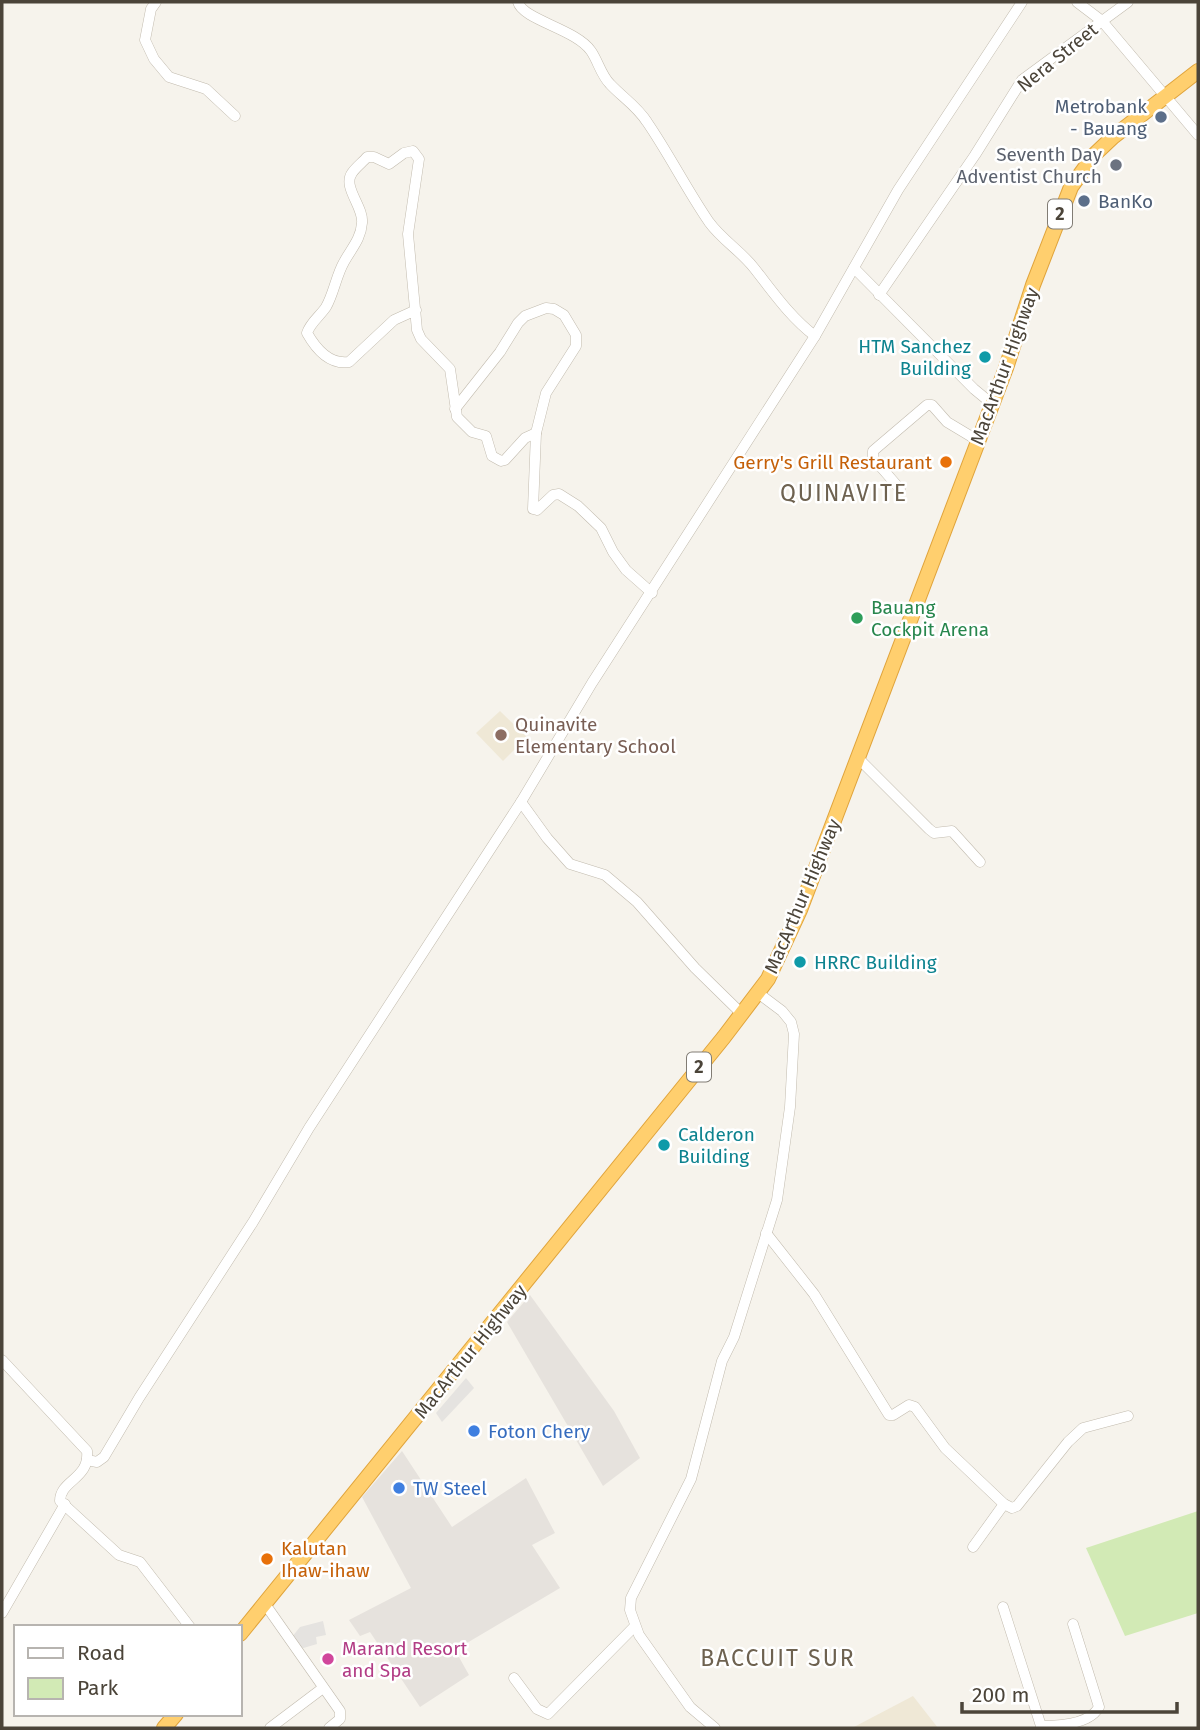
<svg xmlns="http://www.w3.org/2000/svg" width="1200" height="1730" viewBox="0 0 1200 1730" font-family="'Fira Sans',sans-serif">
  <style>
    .industrial { fill: #e6e2dd }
    .education { fill: #efe8d6 }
    .green { fill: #d2eab5 }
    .parking { fill: #e5e3e0 }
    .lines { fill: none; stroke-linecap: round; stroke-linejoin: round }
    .minor-casing { stroke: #c2bbae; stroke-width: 11 }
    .highway-casing { stroke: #e0a43c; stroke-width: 16 }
    .minor { stroke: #fff; stroke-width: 10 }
    .highway { stroke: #ffcf6e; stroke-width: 14 }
    .service-dot { fill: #5c6f8a; stroke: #fff; stroke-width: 2.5 }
    .worship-dot { fill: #6b7280; stroke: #fff; stroke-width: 2.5 }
    .culture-dot { fill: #0f9aa8; stroke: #fff; stroke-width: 2.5 }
    .food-dot { fill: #e8710a; stroke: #fff; stroke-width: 2.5 }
    .leisure-dot { fill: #2e9e5b; stroke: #fff; stroke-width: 2.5 }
    .education-dot { fill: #8d6e63; stroke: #fff; stroke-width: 2.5 }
    .shop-dot { fill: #3f7fe0; stroke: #fff; stroke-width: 2.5 }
    .hotel-dot { fill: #d1479c; stroke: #fff; stroke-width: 2.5 }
    .labels { text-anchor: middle; stroke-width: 5; stroke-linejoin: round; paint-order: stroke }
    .shield { fill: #fff; stroke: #817c74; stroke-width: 2 }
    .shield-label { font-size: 18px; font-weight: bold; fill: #4b4439 }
    .street-label { font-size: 19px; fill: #4b4439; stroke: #fff }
    .service-label { font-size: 19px; fill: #4e5e75; stroke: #fff; text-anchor: end }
    .worship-label { font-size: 19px; fill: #5b616d; stroke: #fff; text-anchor: end }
    .culture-label { font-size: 19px; fill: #0d838f; stroke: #fff; text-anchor: start }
    .food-label { font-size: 19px; fill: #c56008; stroke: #fff; text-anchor: end }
    .leisure-label { font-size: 19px; fill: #27864d; stroke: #fff; text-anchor: start }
    .education-label { font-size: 19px; fill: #785e54; stroke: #fff; text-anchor: start }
    .shop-label { font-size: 19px; fill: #366cbe; stroke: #fff; text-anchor: start }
    .hotel-label { font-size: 19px; fill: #b23c85; stroke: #fff; text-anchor: start }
    .quarter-label { font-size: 23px; letter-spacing: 2px; fill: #6e6250; stroke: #fff }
  </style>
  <rect width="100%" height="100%" fill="#f6f3ec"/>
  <g class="industrial">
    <path d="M530,1295L614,1411L640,1458L603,1486L507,1322Z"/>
    <path d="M402,1451L452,1527L526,1478L555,1533L532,1545L560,1588L455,1650L469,1675L420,1707L370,1632L360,1636L349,1620L411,1588L362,1497Z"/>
  </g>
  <g class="education">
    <path d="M500,711L527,737L503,761L476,733Z"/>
    <path d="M913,1696L938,1728H852Z"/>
  </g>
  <path class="green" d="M1198,1511V1613L1125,1636L1086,1548Z"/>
  <g class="parking">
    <path d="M466,1378L474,1388L442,1422L436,1413Z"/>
    <path d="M323,1621L326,1635L316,1637L317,1644L300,1649L292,1637L300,1627Z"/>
  </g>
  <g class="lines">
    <defs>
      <g id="minor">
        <path d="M156,2L151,9L145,40L154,59L169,77L206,89L235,116"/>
        <path d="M518,2C523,20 576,29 591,51C598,61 601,75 610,84C622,97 637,106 647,122C669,154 687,190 709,222C722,240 741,251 754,268C773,292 790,317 815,336"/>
        <path d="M1077,2L1102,21L1198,135"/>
        <path d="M854,268L974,389L991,403"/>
        <path d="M879,295L975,155L1022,80L1128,2"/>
        <path d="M416,310L394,320L349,362C329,365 316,349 307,333C310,323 320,316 326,307C334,293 336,276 344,262C351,249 361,239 362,223C364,207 342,187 352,173C356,167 363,162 367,157H374L389,164L404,153L413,151L419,159L408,234L417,330L421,339L450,369L457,417L472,432L486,436L492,456L501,461L505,460L525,438L536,433"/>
        <path d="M455,409L500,352L518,323L525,316L546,308L554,309L564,315L576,335V346L546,393L536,433L533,509L537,510L553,495L559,494L578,506L601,528L613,552L626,570L652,593"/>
        <path d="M900,489L873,458V451L927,405H932L947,422L977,440"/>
        <path d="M857,757L929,829L934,833L952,831L980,862"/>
        <path d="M521,802L547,838L570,864L605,875L637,902L695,968L742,1014"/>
        <path d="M766,1233L814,1294L889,1415H893L909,1405L915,1407L945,1448L1004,1504L1012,1508L1017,1506L1068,1442L1083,1428L1128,1416"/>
        <path d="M2,1360L87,1451C90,1479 60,1480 60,1501L119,1555L140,1562L190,1627"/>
        <path d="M87,1460L97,1462L104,1457L139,1398L253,1222L309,1128L521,802L592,683L815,336L898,190L1022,2"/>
        <path d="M973,1547L1004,1504"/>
        <path d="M265,1604L340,1711V1719L329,1728"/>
        <path d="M1003,1607L1041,1726C1059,1726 1090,1724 1099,1707L1073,1624"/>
        <path d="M2,1613L65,1504"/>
        <path d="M514,1678L537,1709L548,1714L635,1626"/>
        <path d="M270,1728L323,1688"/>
        <path d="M715,1728L690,1707L639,1635L630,1610L631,1598L691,1479L722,1361L734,1337L777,1200L790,1107L794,1034L791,1022L782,1011L758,993"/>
      </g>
      <g id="highway">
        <path d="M240,1634L724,1037L768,979L800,910L1006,368L1033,285L1071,187L1095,154L1113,137L1198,71"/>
        <path d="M164,1728L176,1714"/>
      </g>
    </defs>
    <use href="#minor" class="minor-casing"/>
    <use href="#highway" class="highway-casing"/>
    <use href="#minor" class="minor"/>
    <use href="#highway" class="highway"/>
  </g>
  <g class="service-dot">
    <circle cx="1161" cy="117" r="7"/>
    <circle cx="1084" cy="201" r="7"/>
  </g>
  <circle class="worship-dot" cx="1116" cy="165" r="7"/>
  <g class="culture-dot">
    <circle cx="985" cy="357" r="7"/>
    <circle cx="800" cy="962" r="7"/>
    <circle cx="664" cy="1145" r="7"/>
  </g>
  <g class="food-dot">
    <circle cx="946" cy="462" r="7"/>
    <circle cx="267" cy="1559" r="7"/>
  </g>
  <circle class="leisure-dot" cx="857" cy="618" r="7"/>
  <circle class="education-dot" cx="501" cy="735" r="7"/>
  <g class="shop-dot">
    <circle cx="474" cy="1431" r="7"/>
    <circle cx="399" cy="1488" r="7"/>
  </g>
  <circle class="hotel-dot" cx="328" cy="1659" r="7"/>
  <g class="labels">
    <g class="shield">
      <rect x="1048" y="199.5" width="24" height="29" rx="5"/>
      <rect x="687" y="1052.5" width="24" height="29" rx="5"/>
    </g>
    <g class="shield-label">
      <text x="1060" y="220">2</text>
      <text x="699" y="1073">2</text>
    </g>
    <g class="street-label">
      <text transform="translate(1057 57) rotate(-39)" y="7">Nera Street</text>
      <text transform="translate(1004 366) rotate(-70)" y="7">MacArthur Highway</text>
      <text transform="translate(802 896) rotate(-67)" y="7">MacArthur Highway</text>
      <text transform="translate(470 1351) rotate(-51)" y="7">MacArthur Highway</text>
    </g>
    <g class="service-label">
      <text x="1147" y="113">Metrobank<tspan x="1147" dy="22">- Bauang</tspan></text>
      <text x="1098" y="208" text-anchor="start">BanKo</text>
    </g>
    <g class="worship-label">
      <text x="1102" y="161">Seventh Day<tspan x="1102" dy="22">Adventist Church</tspan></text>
    </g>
    <g class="culture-label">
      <text x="971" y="353" text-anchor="end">HTM Sanchez<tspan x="971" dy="22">Building</tspan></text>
      <text x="814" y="969">HRRC Building</text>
      <text x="678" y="1141">Calderon<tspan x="678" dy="22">Building</tspan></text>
    </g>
    <g class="food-label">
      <text x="932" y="469">Gerry's Grill Restaurant</text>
      <text x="281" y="1555" text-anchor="start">Kalutan<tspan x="281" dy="22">Ihaw-ihaw</tspan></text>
    </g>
    <g class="leisure-label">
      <text x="871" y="614">Bauang<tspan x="871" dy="22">Cockpit Arena</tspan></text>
    </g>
    <g class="education-label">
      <text x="515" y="731">Quinavite<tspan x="515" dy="22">Elementary School</tspan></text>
    </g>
    <g class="shop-label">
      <text x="488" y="1438">Foton Chery</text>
      <text x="413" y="1495">TW Steel</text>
    </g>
    <g class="hotel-label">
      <text x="342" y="1655">Marand Resort<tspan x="342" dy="22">and Spa</tspan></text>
    </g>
    <g class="quarter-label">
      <text x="844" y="501">QUINAVITE</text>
      <text x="778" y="1666">BACCUIT SUR</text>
    </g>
  </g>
  <rect width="1200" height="1730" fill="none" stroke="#4b4439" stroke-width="7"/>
  <rect x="14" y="1625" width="228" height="91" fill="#ffffff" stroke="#b7b4b0" stroke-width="2"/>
  <rect x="28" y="1648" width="35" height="10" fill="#ffffff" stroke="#b7b4b0" stroke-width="2"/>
  <text x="77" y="1660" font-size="21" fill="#4b4439">Road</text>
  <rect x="28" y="1678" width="35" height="21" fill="#d2eab5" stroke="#b7b4b0" stroke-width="2"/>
  <text x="77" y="1695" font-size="21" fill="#4b4439">Park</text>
  <path d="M962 1702v10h215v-10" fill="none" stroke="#4b4439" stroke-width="3.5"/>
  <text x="972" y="1702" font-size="21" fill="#4b4439" stroke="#ffffff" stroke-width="5" paint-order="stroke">200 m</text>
</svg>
